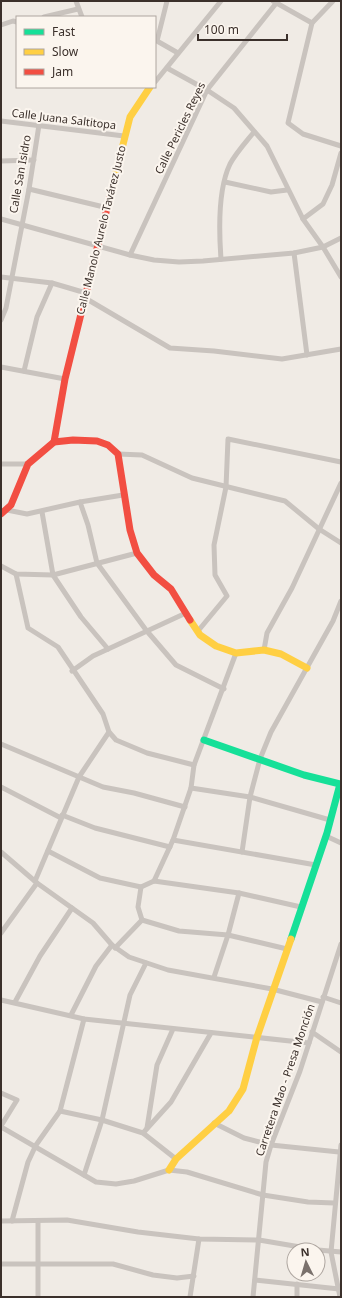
<svg xmlns="http://www.w3.org/2000/svg" width="342" height="1298" viewBox="0 0 342 1298" font-family="'Noto Sans',sans-serif">
  <style>
    .lines { fill: none; stroke-linecap: round; stroke-linejoin: round }
    .street { stroke: #c9c3be; stroke-width: 5 }
    .fast { stroke: #16e098; stroke-width: 7 }
    .slow { stroke: #ffcf43; stroke-width: 7 }
    .jam { stroke: #f24e42; stroke-width: 7 }
    .labels { text-anchor: middle; stroke-width: 4; stroke-linejoin: round; paint-order: stroke }
    .street-label { font-size: 11px; fill: #3b302b; stroke: #fbf5ee }
  </style>
  <rect width="100%" height="100%" fill="#f0ebe5"/>
  <g class="lines">
    <g class="street">
      <path d="M76,1L82,17"/>
      <path d="M167,1L157,41L178,53"/>
      <path d="M273,1L312,23"/>
      <path d="M333,1L312,23L288,123L303,134L341,146"/>
      <path d="M44,17L78,9"/>
      <path d="M1,25L13,21L17,22"/>
      <path d="M167,68L207,90L234,108L267,146L303,219L323,247L341,277"/>
      <path d="M155,82L221,1"/>
      <path d="M1,121L124,136"/>
      <path d="M1,161L34,160"/>
      <path d="M225,182L271,192L287,190"/>
      <path d="M29,189L108,208"/>
      <path d="M1,219L130,255L154,260L179,262L203,261L294,253L323,247L341,238"/>
      <path d="M303,219L323,204L332,185L341,153"/>
      <path d="M294,253L307,355"/>
      <path d="M130,255L207,90L278,1"/>
      <path d="M221,259C219,232 218,189 230,164C236,153 246,142 254,132"/>
      <path d="M1,277L52,283L86,293"/>
      <path d="M85,298L170,348L214,351L282,359L341,349"/>
      <path d="M1,320L6,308L29,189L39,125"/>
      <path d="M1,367L65,379"/>
      <path d="M24,371L37,317L52,283"/>
      <path d="M118,454L142,455L192,478L285,501L319,529L341,543"/>
      <path d="M1,464H28"/>
      <path d="M80,502L88,525L97,563L146,630L176,665L224,689"/>
      <path d="M7,510L27,514L80,502L123,495"/>
      <path d="M42,512L53,575L81,617L108,649"/>
      <path d="M1,566L16,574L53,575L137,553"/>
      <path d="M16,574L28,628L58,647L103,714L109,732L116,740L147,753L194,765"/>
      <path d="M198,631L227,596L215,575L214,545L226,487L228,439L341,462"/>
      <path d="M264,650L267,633L292,588L341,483"/>
      <path d="M72,671L93,656L186,613"/>
      <path d="M1,744L103,787L134,793L185,807"/>
      <path d="M1,787L61,818"/>
      <path d="M191,788L250,797L330,820"/>
      <path d="M62,815L95,828L170,847"/>
      <path d="M326,836L341,843"/>
      <path d="M173,840L316,865"/>
      <path d="M48,851L100,878L141,887L154,881L239,893L301,907"/>
      <path d="M1,852L37,883L93,923L112,945L129,957L168,970L272,989L322,1002"/>
      <path d="M242,852L250,797L260,759L271,732L333,621L341,601"/>
      <path d="M35,881L79,777L109,732"/>
      <path d="M154,881L173,840L191,788L194,765L236,653"/>
      <path d="M141,887L138,907L142,920"/>
      <path d="M1,933L37,883"/>
      <path d="M115,948L142,920L179,931L228,935L287,949"/>
      <path d="M214,977L228,935L239,893"/>
      <path d="M323,997L341,1003"/>
      <path d="M1,1000L84,1019L309,1043"/>
      <path d="M15,1002L40,956L72,908"/>
      <path d="M71,1015L96,966L112,945"/>
      <path d="M312,1032L341,1052"/>
      <path d="M1,1093L17,1100L1,1126"/>
      <path d="M60,1111L102,1120L143,1133L176,1159"/>
      <path d="M214,1123L244,1138L271,1145L339,1152"/>
      <path d="M1,1127L96,1182L116,1184L134,1181L169,1170L187,1172L263,1195L308,1202L334,1203"/>
      <path d="M147,1128L157,1065L173,1029"/>
      <path d="M143,1133L171,1102L211,1033"/>
      <path d="M84,1175L102,1120L130,995L146,963"/>
      <path d="M1,1221L67,1220L138,1232L199,1239L259,1240L318,1250"/>
      <path d="M12,1221L28,1162L36,1145L60,1111L84,1019"/>
      <path d="M38,1221V1297"/>
      <path d="M318,1250L341,1252"/>
      <path d="M1,1264H113L153,1275L177,1278L194,1276"/>
      <path d="M255,1280L339,1289"/>
      <path d="M190,1297L199,1239"/>
      <path d="M253,1297L266,1162L271,1145L300,1071L341,944"/>
      <path d="M297,1297V1284"/>
      <path d="M340,1297L331,1252L341,1145"/>
    </g>
    <path class="fast" d="M204,740L304,775L340,784L327,833L291,939"/>
    <g class="slow">
      <path d="M111,192L130,117L150,87"/>
      <path d="M190,620L200,635L216,646L236,653L264,650L281,654L307,668"/>
      <path d="M169,1170L176,1159L229,1111L243,1089L257,1037L291,939"/>
    </g>
    <g class="jam">
      <path d="M54,442L65,379L111,192"/>
      <path d="M1,514L11,505L28,464L54,442L73,440L97,441L108,445L118,454L130,530L137,553L154,575L171,589L190,620"/>
    </g>
  </g>
  <g class="labels">
    <g class="street-label">
      <text transform="translate(64 119) rotate(7)" y="4">Calle Juana Saltitopa</text>
      <text transform="translate(180 128) rotate(-64)" y="4">Calle Pericles Reyes</text>
      <text transform="translate(20 174) rotate(-80)" y="4">Calle San Isidro</text>
      <text transform="translate(101 230) rotate(-76)" y="4">Calle Manolo Aurelo Tavárez Justo</text>
      <text transform="translate(285 1080) rotate(-71)" y="4">Carretera Mao - Presa Monción</text>
    </g>
  </g>
  <rect width="342" height="1298" fill="none" stroke="#3b302b" stroke-width="4"/>
  <rect x="16" y="16" width="140" height="72" fill="#fbf5ee" stroke="#aea6a0"/>
  <rect x="24" y="29" width="20" height="6" fill="#16e098" stroke="#aea6a0"/>
  <text x="52" y="36" font-size="12" fill="#3b302b">Fast</text>
  <rect x="24" y="49" width="20" height="6" fill="#ffcf43" stroke="#aea6a0"/>
  <text x="52" y="56" font-size="12" fill="#3b302b">Slow</text>
  <rect x="24" y="69" width="20" height="6" fill="#f24e42" stroke="#aea6a0"/>
  <text x="52" y="76" font-size="12" fill="#3b302b">Jam</text>
  <g transform="translate(306 1262) rotate(355)"><circle r="19" fill="#fbf5ee" stroke="#aea6a0"/>
  <path d="M0-3L7 15L0 10L-7 15Z" fill="#7a716c"/>
  <text y="-6" font-size="11" font-weight="bold" text-anchor="middle" fill="#3b302b">N</text>
  </g>
  <path d="M198 34v6h89v-6" fill="none" stroke="#3b302b" stroke-width="2"/>
  <text x="204" y="34" font-size="12" fill="#3b302b" stroke="#fbf5ee" stroke-width="3" paint-order="stroke">100 m</text>
</svg>
